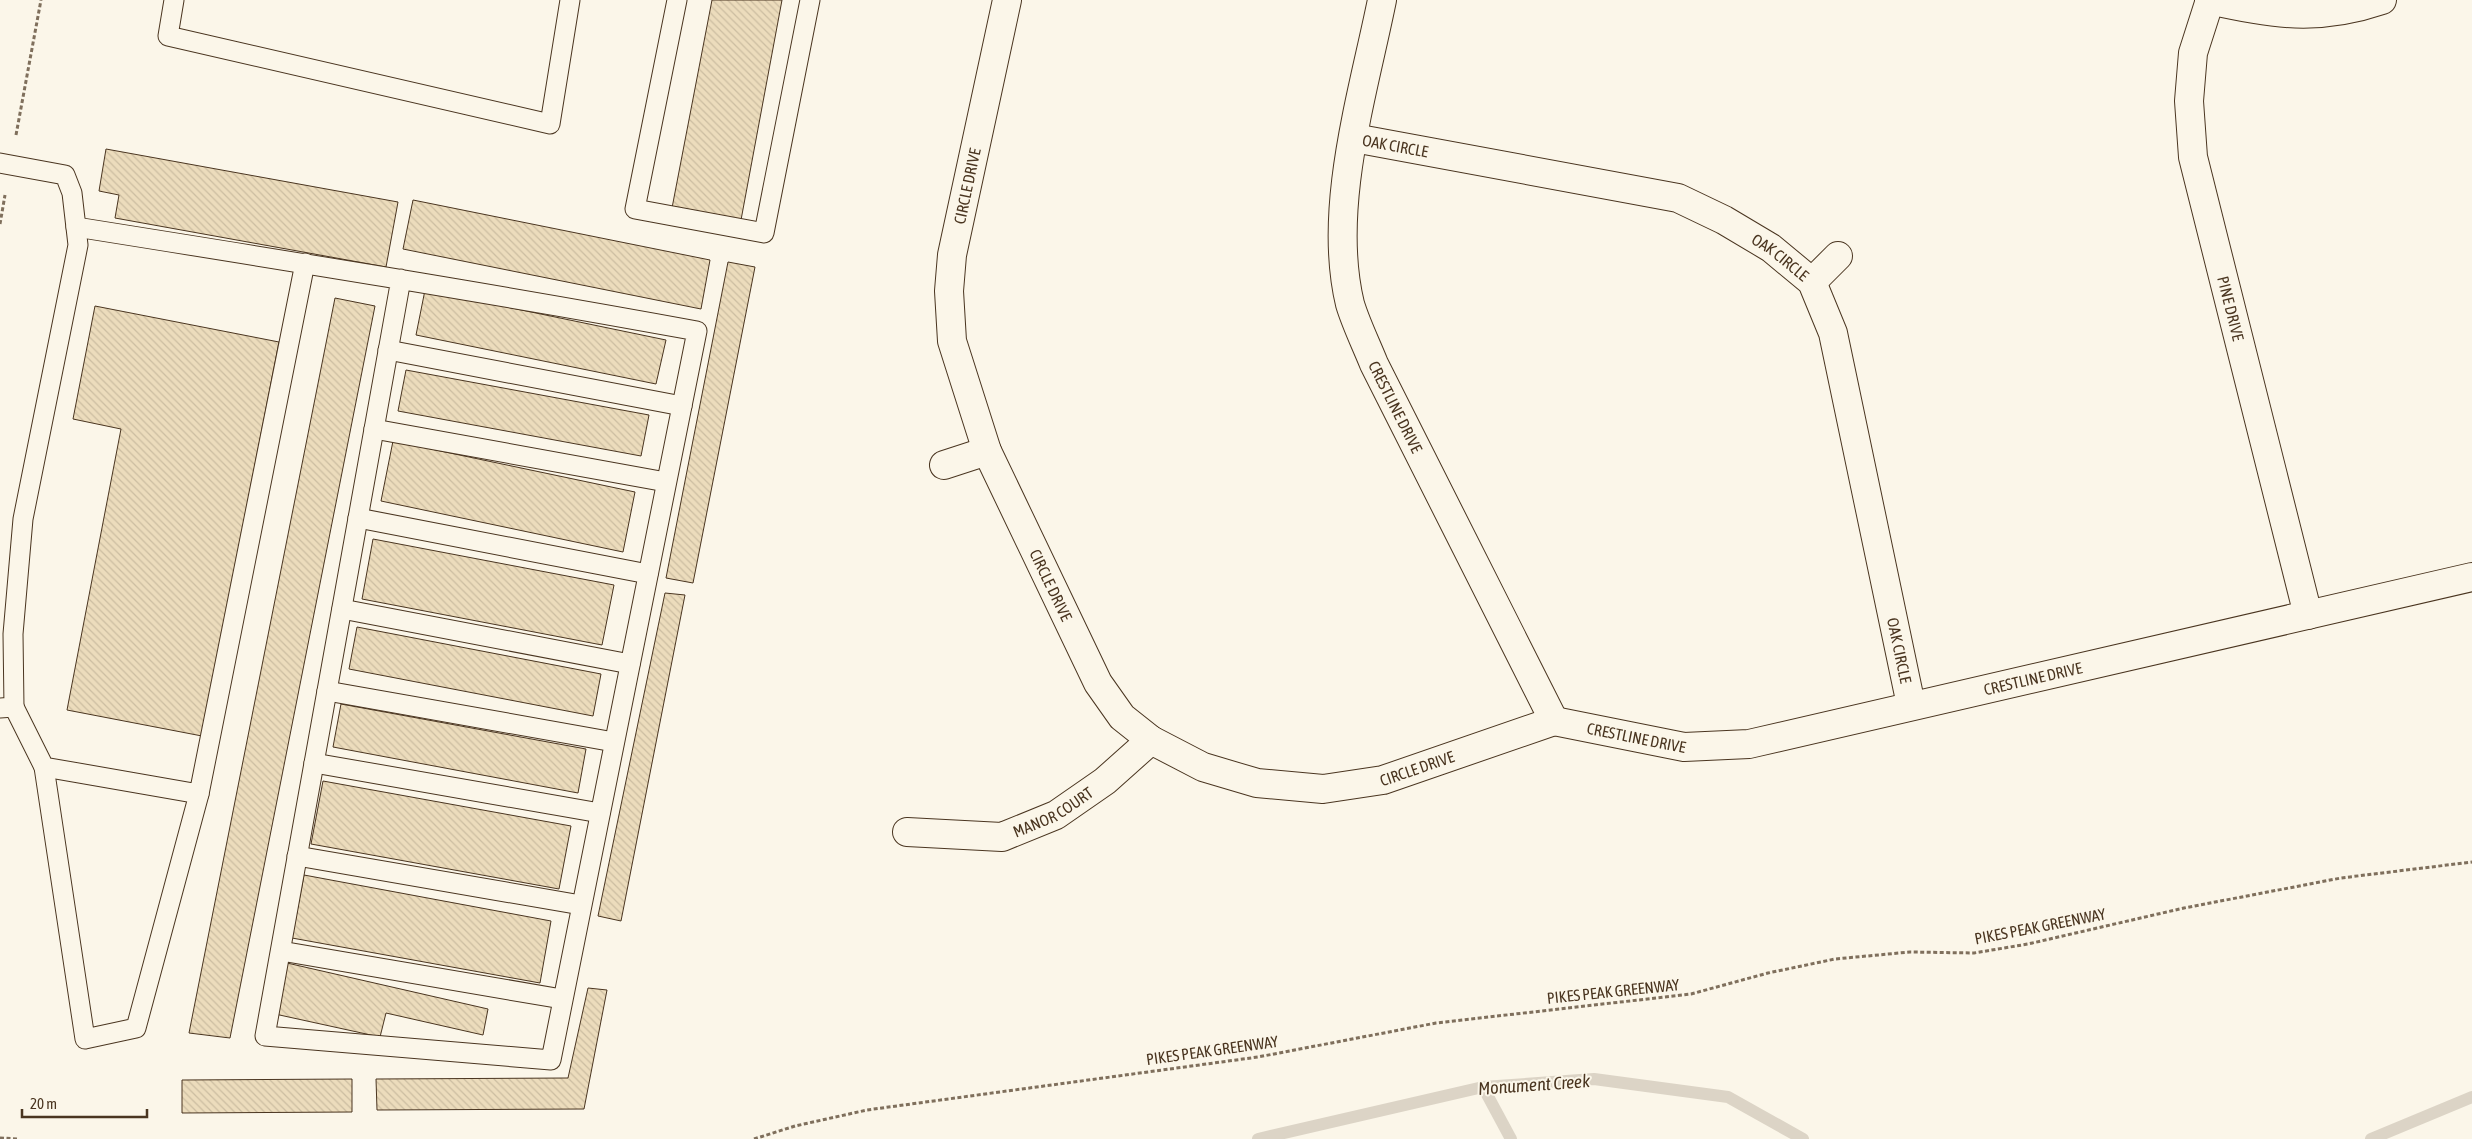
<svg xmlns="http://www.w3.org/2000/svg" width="2472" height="1139" viewBox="0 0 2472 1139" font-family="'Asap Condensed',sans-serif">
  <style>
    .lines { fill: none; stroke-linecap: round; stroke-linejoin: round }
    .stream { stroke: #dcd4c6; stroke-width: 12 }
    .building { fill: url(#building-back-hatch); stroke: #4a3520 }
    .service-casing { stroke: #4a3520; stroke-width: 21 }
    .minor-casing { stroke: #4a3520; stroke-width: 30 }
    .path { stroke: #7f6f5c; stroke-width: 3; stroke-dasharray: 4 2.5; stroke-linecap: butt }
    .service { stroke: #fbf6e9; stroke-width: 19 }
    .minor { stroke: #fbf6e9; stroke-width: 28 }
    .labels { text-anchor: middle; stroke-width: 4; stroke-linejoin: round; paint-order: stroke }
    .street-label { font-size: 16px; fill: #4a3520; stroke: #fbf6e9 }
    .water-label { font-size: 18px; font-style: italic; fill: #4a3520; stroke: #fbf6e9 }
  </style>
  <defs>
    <pattern id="building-back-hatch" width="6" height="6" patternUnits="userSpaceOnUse" patternTransform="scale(1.25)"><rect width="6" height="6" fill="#ecdcbc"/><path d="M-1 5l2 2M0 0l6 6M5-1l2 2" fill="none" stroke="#ccbda1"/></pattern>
  </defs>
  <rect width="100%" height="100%" fill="#fbf6e9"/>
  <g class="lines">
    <g class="stream">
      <path d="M1483,1087L1511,1139"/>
      <path d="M1258,1139L1483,1087L1594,1079L1728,1097L1803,1139"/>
      <path d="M2371,1139L2472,1097"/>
    </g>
  </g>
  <g class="building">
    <path d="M712,0H782L741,220L672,208Z"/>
    <path d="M106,149L398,202L386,267L115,218L119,195L99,191Z"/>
    <path d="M413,200L710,260L701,309L403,249Z"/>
    <path d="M728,262L755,267L693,583L666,578Z"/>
    <path d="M425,290L666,340L656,384L416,335Z"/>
    <path d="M335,298L375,306L230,1038L189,1033Z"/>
    <path d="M95,306L279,342L202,736L67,710L121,429L73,419Z"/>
    <path d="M406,370L649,415L641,456L398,411Z"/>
    <path d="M393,441L635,492L623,552L381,501Z"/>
    <path d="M373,539L614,585L602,645L362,599Z"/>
    <path d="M665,593L685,595L621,921L598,916Z"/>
    <path d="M357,627L601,674L593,716L349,669Z"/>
    <path d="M341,704L586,749L578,793L333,747Z"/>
    <path d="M323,781L571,826L559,889L311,844Z"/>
    <path d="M304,875L551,921L540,983L292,938Z"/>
    <path d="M287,963L488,1009L483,1035L386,1013L380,1037L275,1014Z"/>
    <path d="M588,988L607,990L584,1109L377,1110L376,1079L568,1078Z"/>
    <path d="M352,1079V1112L182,1113V1080Z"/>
  </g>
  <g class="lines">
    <defs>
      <g id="service">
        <path d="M174,0L168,36L550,124L570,0"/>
        <path d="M677,0L635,209L764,233L810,0"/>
        <path d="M0,163L65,175L72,193L78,245L23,519L13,634L14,707L0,708"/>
        <path d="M76,227C283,260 490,293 697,331L551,1060L265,1036L401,279"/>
        <path d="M388,350L682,406"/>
        <path d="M374,429L666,482"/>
        <path d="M358,518L648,574"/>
        <path d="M342,609L630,664"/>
        <path d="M327,691L614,742"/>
        <path d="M14,707L44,767L199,794L305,263"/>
        <path d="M314,763L600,813"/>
        <path d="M44,767L85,1039L136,1028L199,794"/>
        <path d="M297,856L581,905"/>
        <path d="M281,951L562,999"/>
      </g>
      <g id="minor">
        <path id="s1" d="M1007,0L952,255L949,291L952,341L987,451L1098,683L1122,717L1151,740L1203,767L1257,783L1323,789L1383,780L1554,721"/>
        <path id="s2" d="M1382,0C1363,94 1327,209 1350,304C1356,324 1366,344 1374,364L1554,721"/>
        <path d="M2209,0C2274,14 2317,22 2382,0"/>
        <path id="s3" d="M2210,0L2193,53L2189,101L2193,157L2308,615"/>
        <path id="s4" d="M1354,138L1678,198L1724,220L1771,248L1812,282L1833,333L1911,705"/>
        <path d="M1812,282L1838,256"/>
        <path d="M944,465L987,451"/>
        <path id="s5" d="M1554,721L1684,747L1749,744L2472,577"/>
        <path id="s6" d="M907,832L1002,837L1056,815L1105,781L1151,740"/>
      </g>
    </defs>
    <use href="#service" class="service-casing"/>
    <use href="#minor" class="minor-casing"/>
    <g class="path">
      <path d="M16,135L41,0"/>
      <path d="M0,224L5,195"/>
      <path d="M0,1138L19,1139"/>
      <path d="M754,1139L795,1126L867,1110L1258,1057L1436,1023L1691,994L1768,973L1835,959L1910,952L1974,953L2028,944L2184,908L2341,878L2472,862"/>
    </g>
    <use href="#service" class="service"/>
    <use href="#minor" class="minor"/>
  </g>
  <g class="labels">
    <g class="street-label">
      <text dy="6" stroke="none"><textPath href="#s4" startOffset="42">OAK CIRCLE</textPath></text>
      <text transform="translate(967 186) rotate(-78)" y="6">CIRCLE DRIVE</text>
      <text dy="6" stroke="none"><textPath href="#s4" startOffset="448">OAK CIRCLE</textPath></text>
      <text dy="6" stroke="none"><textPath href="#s3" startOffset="316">PINE DRIVE</textPath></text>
      <text dy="6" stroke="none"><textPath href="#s2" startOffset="421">CRESTLINE DRIVE</textPath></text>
      <text dy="6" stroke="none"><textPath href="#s1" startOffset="611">CIRCLE DRIVE</textPath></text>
      <text dy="6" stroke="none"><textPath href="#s4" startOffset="868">OAK CIRCLE</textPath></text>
      <text dy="6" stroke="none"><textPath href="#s5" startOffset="489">CRESTLINE DRIVE</textPath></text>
      <text dy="6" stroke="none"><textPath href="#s5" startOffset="84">CRESTLINE DRIVE</textPath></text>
      <text dy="6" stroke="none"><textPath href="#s1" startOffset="1076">CIRCLE DRIVE</textPath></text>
      <text dy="6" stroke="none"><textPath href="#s6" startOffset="152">MANOR COURT</textPath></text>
      <text transform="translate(2040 926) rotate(-11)" y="6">PIKES PEAK GREENWAY</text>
      <text transform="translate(1613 991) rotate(-6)" y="6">PIKES PEAK GREENWAY</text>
      <text transform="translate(1212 1050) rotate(-8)" y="6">PIKES PEAK GREENWAY</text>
    </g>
    <g class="water-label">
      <text transform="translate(1534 1085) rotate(-4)" y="6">Monument Creek</text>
    </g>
  </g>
  <path d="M22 1109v8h125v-8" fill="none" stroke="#4a3520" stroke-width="2.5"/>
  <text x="30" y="1109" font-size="15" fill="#4a3520" stroke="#fbf6e9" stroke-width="4" paint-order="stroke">20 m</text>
</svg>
